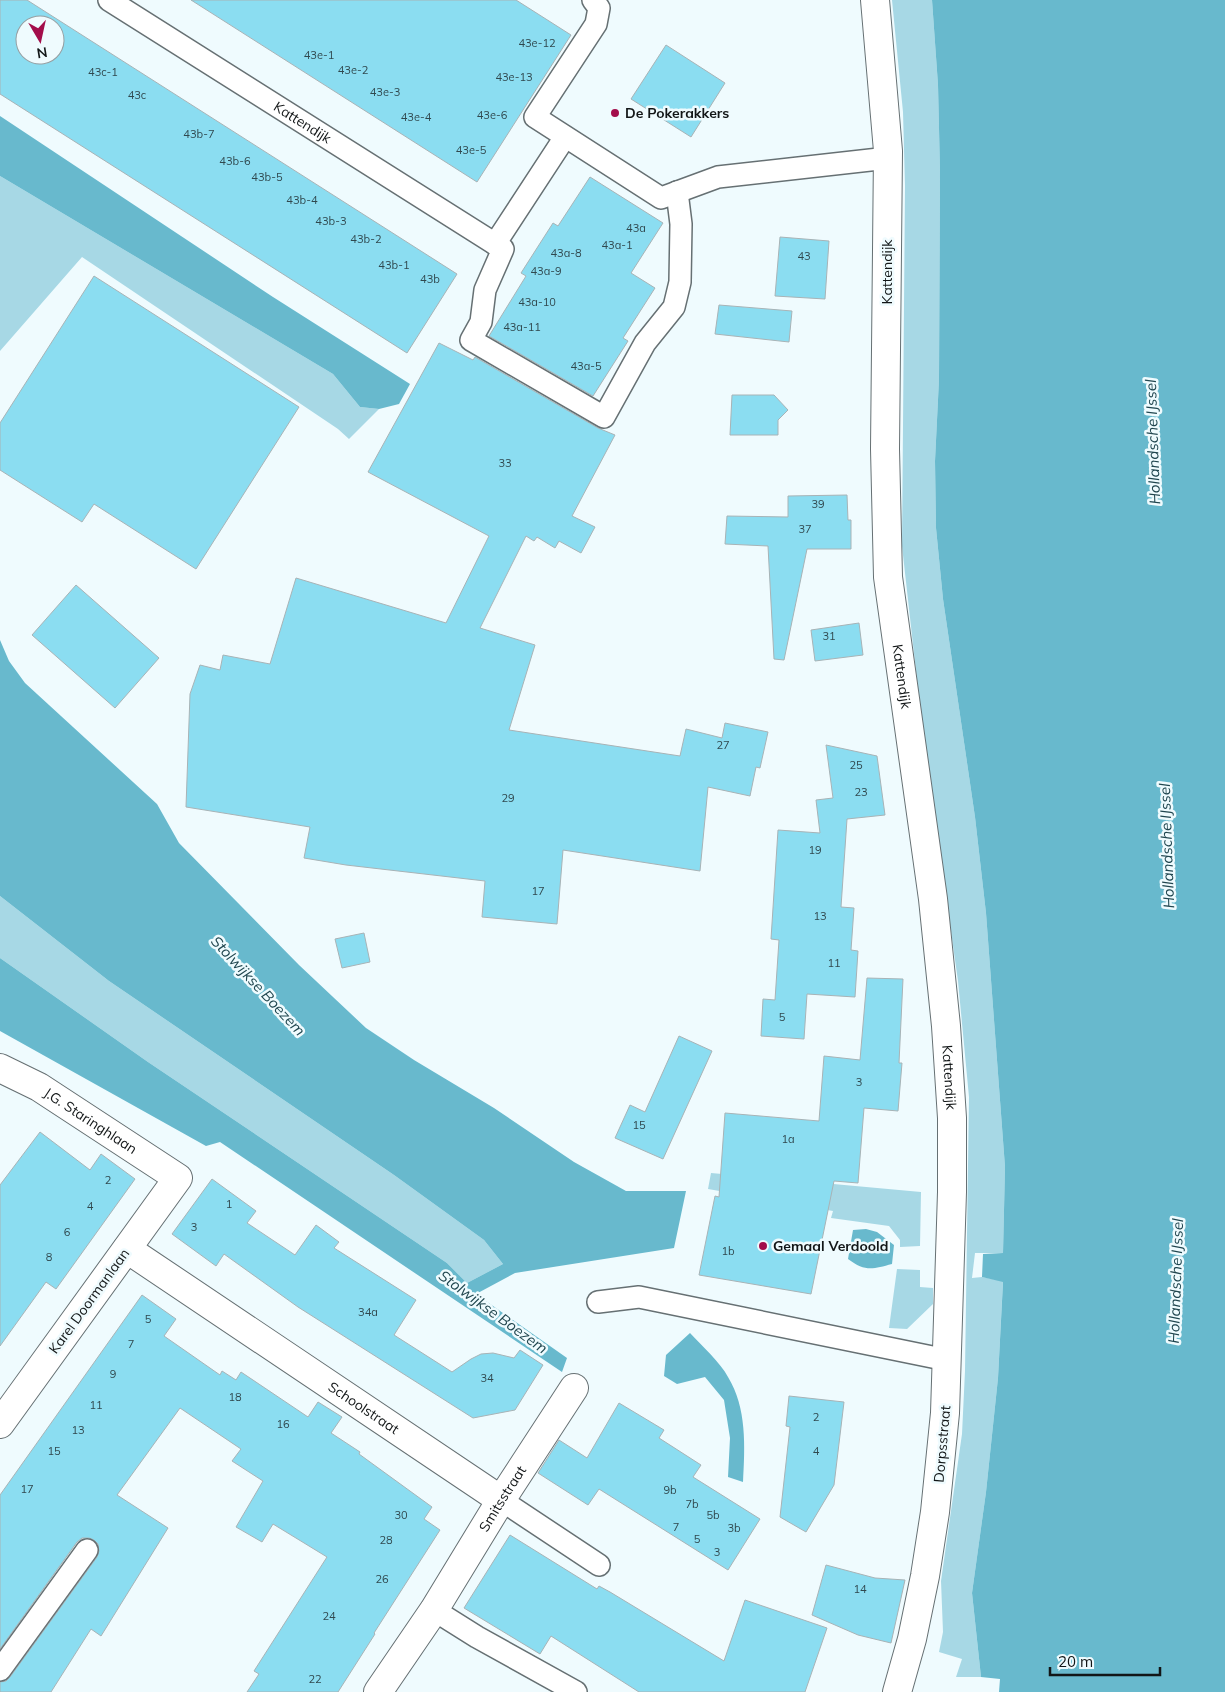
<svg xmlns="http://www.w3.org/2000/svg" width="1225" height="1692" viewBox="0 0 1225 1692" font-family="Mulish,sans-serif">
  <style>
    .green { fill: #a7d8e5 }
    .water { fill: #68b9cd }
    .building { fill: #8bddf1; stroke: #a8b3b6; fill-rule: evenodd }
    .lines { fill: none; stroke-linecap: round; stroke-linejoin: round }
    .lane-casing { stroke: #667073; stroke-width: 24 }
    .street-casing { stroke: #667073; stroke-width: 30 }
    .secondary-casing { stroke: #667073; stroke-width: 30 }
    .lane { stroke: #fff; stroke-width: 21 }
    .street { stroke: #fff; stroke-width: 28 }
    .secondary { stroke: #fff; stroke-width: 28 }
    .poi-dot { fill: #a30d4b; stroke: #effbfe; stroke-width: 2 }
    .labels { text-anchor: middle; stroke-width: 5; stroke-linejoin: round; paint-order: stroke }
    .number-label { font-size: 11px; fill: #30484e }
    .poi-label { font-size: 14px; font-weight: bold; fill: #121617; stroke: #effbfe; text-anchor: start }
    .street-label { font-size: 14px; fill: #121617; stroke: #effbfe }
    .water-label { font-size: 15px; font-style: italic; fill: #20464f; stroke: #effbfe }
  </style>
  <rect width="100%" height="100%" fill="#effbfe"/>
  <g class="green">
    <path d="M892,0H932L938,85L940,172L939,379L935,461L936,528L943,599L975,817L986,913L1005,1167L1003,1253H975L972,1278L982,1277L1003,1281L998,1378L986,1492L972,1593L981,1677H956L962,1659L939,1652L943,1632L941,1581L962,1434L965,1371L969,1097L958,981L923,734L902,546L905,186L903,112Z"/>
    <path d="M0,176L333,374L360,407L379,409L349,439L338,429L82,257L0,351Z"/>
    <path d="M0,896L109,981L394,1175L484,1240L503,1264L467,1283L447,1263L148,1062L0,958Z"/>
    <path d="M711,1173L921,1192L920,1246L900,1247V1240L889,1226L831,1218L833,1211L708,1189Z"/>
    <path d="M897,1269L920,1270V1287L933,1288V1304L907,1329L889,1328Z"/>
  </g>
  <g class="water">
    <path d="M932,0H1225V1692H999L1000,1679L981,1677L972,1593L986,1492L998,1378L1003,1282L982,1277L983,1254L1003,1253L1005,1167L986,913L975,817L943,599L936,528L935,461L939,379L940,172L938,85Z"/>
    <path d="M0,116L273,297L410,384L399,404L379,409L360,407L333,374L0,176Z"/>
    <path d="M0,640L9,661L25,683L157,804L179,843L299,965L366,1028L414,1060L494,1108L574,1162L626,1191H686L674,1248L515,1273L476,1294L567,1358L562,1372L220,1142L206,1146L0,1031V958L148,1062L447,1263L467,1283L503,1264L484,1240L394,1175L109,981L0,896Z"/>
    <path d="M866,1229L877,1232L894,1245L892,1264C873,1269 865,1272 848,1259L853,1230Z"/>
    <path d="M690,1333C702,1346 720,1362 728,1377C747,1408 745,1447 743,1482L728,1477L730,1438L724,1400L705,1377L677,1384L664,1376L666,1355Z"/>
  </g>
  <g class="building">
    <path d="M0,0H27L457,274L407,353L0,94ZM25,25H55V55H25Z"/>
    <path d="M191,0H516L571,35L477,182Z"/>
    <path d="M666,45L725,83L691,137L631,99Z"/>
    <path d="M590,177L663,223L631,273L655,288L623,338L628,341L593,396L489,336L526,276L521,273L553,223L558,226Z"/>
    <path d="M780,237L829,241L825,299L775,296Z"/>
    <path d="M94,276L299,407L196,569L94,504L82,522L0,470V423Z"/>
    <path d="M719,305L792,311L789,342L715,334Z"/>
    <path d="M439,343L473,360L475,357L598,428L615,435L572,516L595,527L581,553L559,541L555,548L537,537L534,541L526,536L480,628L535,645L509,730L680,756L686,729L722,738L725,723L768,732L760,768L756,767L750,796L708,787L700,871L563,850L557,924L482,917L485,881L346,865L304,858L310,827L186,807L190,694L200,665L220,670L223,655L270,664L296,578L446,623L489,536L368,472Z"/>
    <path d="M732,395H774L788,410L778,420V435H730Z"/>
    <path d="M847,495L848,520H851V549H807L784,660L774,659L768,546L725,544L727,516L788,517V496Z"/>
    <path d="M76,585L159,658L115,708L32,635Z"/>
    <path d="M859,623L863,655L815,661L811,630Z"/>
    <path d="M826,745L877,756L885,815L847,819L841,907L854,908L851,950L858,951L855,997L807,994L804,1039L761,1036L763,999L775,1000L779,940L771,939L778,830L820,833L816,800L833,798Z"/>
    <path d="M364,933L370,962L342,968L335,939Z"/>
    <path d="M867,978L903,979L899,1063H902L898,1111L864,1108L858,1183L834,1181L811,1294L699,1275L715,1196L719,1197L725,1113L819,1121L824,1056L860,1060Z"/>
    <path d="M679,1036L712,1051L663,1159L615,1138L630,1105L645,1112Z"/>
    <path d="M40,1132L90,1170L101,1154L135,1179L56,1289L46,1282L0,1346V1185Z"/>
    <path d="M212,1179L256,1211L247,1223L295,1255L316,1225L339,1242L334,1248L416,1300L394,1335L452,1372L471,1359L481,1354L493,1353L514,1358L520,1350L543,1365L515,1410L473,1418L298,1307L224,1254L216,1266L172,1234Z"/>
    <path d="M142,1295L176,1319L164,1336L220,1375L222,1371L236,1380L241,1372L308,1417L318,1402L342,1417L331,1433L360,1452L359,1454L432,1507L424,1519L440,1530L374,1633L375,1634L338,1692H247L259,1674L254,1671L327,1557L273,1524L262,1542L236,1527L263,1481L232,1461L241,1449L180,1408L117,1495L168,1528L101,1636L91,1629L51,1692H0V1682L6,1681L10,1677L97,1557L99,1551L98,1544L94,1540L89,1538H82L77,1542L0,1649V1495Z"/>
    <path d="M789,1396L844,1402L834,1485L806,1532L780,1517L790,1427L786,1426Z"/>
    <path d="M619,1403L664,1430L659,1438L701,1465L693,1477L760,1519L728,1570L599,1489L588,1505L538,1473L559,1440L587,1458Z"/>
    <path d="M510,1535L597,1589L599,1586L610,1592L724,1661L745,1600L827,1628L805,1692H639L551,1636L540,1654L464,1608Z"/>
    <path d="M826,1565L875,1578L905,1580L891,1643L858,1635L812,1615Z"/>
  </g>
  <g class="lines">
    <defs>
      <g id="lane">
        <path id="s1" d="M109,0L503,249L485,290L481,322L471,340L604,417L645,343L674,307L680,282L681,224L677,192"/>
        <path d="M593,0L599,8L596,24L535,117L661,198L718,177L888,158"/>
        <path d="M495,244L565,137"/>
        <path d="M598,1302L639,1297L947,1360"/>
        <path d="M501,1500L599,1565"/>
        <path d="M434,1610L477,1637L576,1692"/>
        <path d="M0,1670L87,1550"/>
      </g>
      <g id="street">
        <path id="s2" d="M0,1068L39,1087L178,1178L0,1424"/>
        <path id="s3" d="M127,1249L501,1500"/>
        <path id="s4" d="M378,1692L434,1610L501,1500L574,1388"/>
      </g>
      <g id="secondary">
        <path id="s5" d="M875,0L888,151L885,449L888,577L933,899L946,1026L952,1118V1192L945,1413L935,1512L925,1576L912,1639L897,1692"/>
      </g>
    </defs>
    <use href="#lane" class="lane-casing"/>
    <use href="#street" class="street-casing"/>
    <use href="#secondary" class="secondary-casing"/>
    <use href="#lane" class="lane"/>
    <use href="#street" class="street"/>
    <use href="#secondary" class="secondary"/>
  </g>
  <g class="poi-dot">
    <circle cx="615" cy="113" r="5"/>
    <circle cx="763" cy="1246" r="5"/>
  </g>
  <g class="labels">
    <g class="number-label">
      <text x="537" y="47">43e-12</text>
      <text x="319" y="59">43e-1</text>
      <text x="353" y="74">43e-2</text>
      <text x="103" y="76">43c-1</text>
      <text x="514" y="81">43e-13</text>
      <text x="385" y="96">43e-3</text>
      <text x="137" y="99">43c</text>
      <text x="492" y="119">43e-6</text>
      <text x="416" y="121">43e-4</text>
      <text x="199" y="138">43b-7</text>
      <text x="471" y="154">43e-5</text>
      <text x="235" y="165">43b-6</text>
      <text x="267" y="181">43b-5</text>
      <text x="302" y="204">43b-4</text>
      <text x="331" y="225">43b-3</text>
      <text x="636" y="232">43a</text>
      <text x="366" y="243">43b-2</text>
      <text x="617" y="249">43a-1</text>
      <text x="566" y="257">43a-8</text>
      <text x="804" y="260">43</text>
      <text x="394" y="269">43b-1</text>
      <text x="546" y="275">43a-9</text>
      <text x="430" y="283">43b</text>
      <text x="537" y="306">43a-10</text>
      <text x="522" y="331">43a-11</text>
      <text x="586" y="370">43a-5</text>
      <text x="505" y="467">33</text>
      <text x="818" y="508">39</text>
      <text x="805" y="533">37</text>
      <text x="829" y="640">31</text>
      <text x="723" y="749">27</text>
      <text x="856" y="769">25</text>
      <text x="861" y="796">23</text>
      <text x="508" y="802">29</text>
      <text x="815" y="854">19</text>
      <text x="538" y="895">17</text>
      <text x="820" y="920">13</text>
      <text x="834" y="967">11</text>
      <text x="782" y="1021">5</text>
      <text x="859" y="1086">3</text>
      <text x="639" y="1129">15</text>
      <text x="788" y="1143">1a</text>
      <text x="108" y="1184">2</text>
      <text x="229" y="1208">1</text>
      <text x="90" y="1210">4</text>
      <text x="194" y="1231">3</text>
      <text x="67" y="1236">6</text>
      <text x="728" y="1255">1b</text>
      <text x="49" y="1261">8</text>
      <text x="368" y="1316">34a</text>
      <text x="148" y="1323">5</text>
      <text x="131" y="1348">7</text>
      <text x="113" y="1378">9</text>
      <text x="487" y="1382">34</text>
      <text x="235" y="1401">18</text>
      <text x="96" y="1409">11</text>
      <text x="816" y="1421">2</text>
      <text x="283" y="1428">16</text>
      <text x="78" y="1434">13</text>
      <text x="54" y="1455">15</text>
      <text x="816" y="1455">4</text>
      <text x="27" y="1493">17</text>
      <text x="670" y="1494">9b</text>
      <text x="692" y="1508">7b</text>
      <text x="401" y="1519">30</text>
      <text x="713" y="1519">5b</text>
      <text x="676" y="1531">7</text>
      <text x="734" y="1532">3b</text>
      <text x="697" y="1543">5</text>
      <text x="386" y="1544">28</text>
      <text x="717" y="1556">3</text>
      <text x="382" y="1583">26</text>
      <text x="860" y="1593">14</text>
      <text x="329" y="1620">24</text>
      <text x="315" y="1683">22</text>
    </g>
    <g class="poi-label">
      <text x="625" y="118">De Pokerakkers</text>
      <text x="773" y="1251">Gemaal Verdoold</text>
    </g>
    <g class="street-label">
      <text dy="5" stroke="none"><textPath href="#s1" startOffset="229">Kattendijk</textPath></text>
      <text transform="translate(887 272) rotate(-90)" y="5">Kattendijk</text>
      <text dy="5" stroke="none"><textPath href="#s5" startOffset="678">Kattendijk</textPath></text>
      <text dy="5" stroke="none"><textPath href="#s5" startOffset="1082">Kattendijk</textPath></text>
      <text dy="5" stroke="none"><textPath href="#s2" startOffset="105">J.G. Staringhlaan</textPath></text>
      <text transform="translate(89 1301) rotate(-54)" y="5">Karel Doormanlaan</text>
      <text dy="5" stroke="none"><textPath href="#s3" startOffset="285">Schoolstraat</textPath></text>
      <text transform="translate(942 1444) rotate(-85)" y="5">Dorpsstraat</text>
      <text dy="5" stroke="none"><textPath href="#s4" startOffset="230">Smitsstraat</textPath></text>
    </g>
    <g class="water-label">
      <text transform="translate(1153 442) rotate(-92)" y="5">Hollandsche IJssel</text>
      <text transform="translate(1167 846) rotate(-92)" y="5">Hollandsche IJssel</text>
      <text transform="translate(258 986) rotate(47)" y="5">Stolwijkse Boezem</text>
      <text transform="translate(1176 1281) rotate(-88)" y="5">Hollandsche IJssel</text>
      <text transform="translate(493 1312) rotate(36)" y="5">Stolwijkse Boezem</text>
    </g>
  </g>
  <g transform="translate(40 40) rotate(171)"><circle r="24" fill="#effbfe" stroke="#979fa2"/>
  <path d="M0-4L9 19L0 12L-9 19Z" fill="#a30d4b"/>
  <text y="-8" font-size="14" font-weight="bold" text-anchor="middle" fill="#121617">N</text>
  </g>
  <path d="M1050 1667v8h110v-8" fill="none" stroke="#121617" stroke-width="2.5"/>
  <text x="1058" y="1667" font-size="15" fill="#121617" stroke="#effbfe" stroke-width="4" paint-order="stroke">20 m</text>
</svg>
